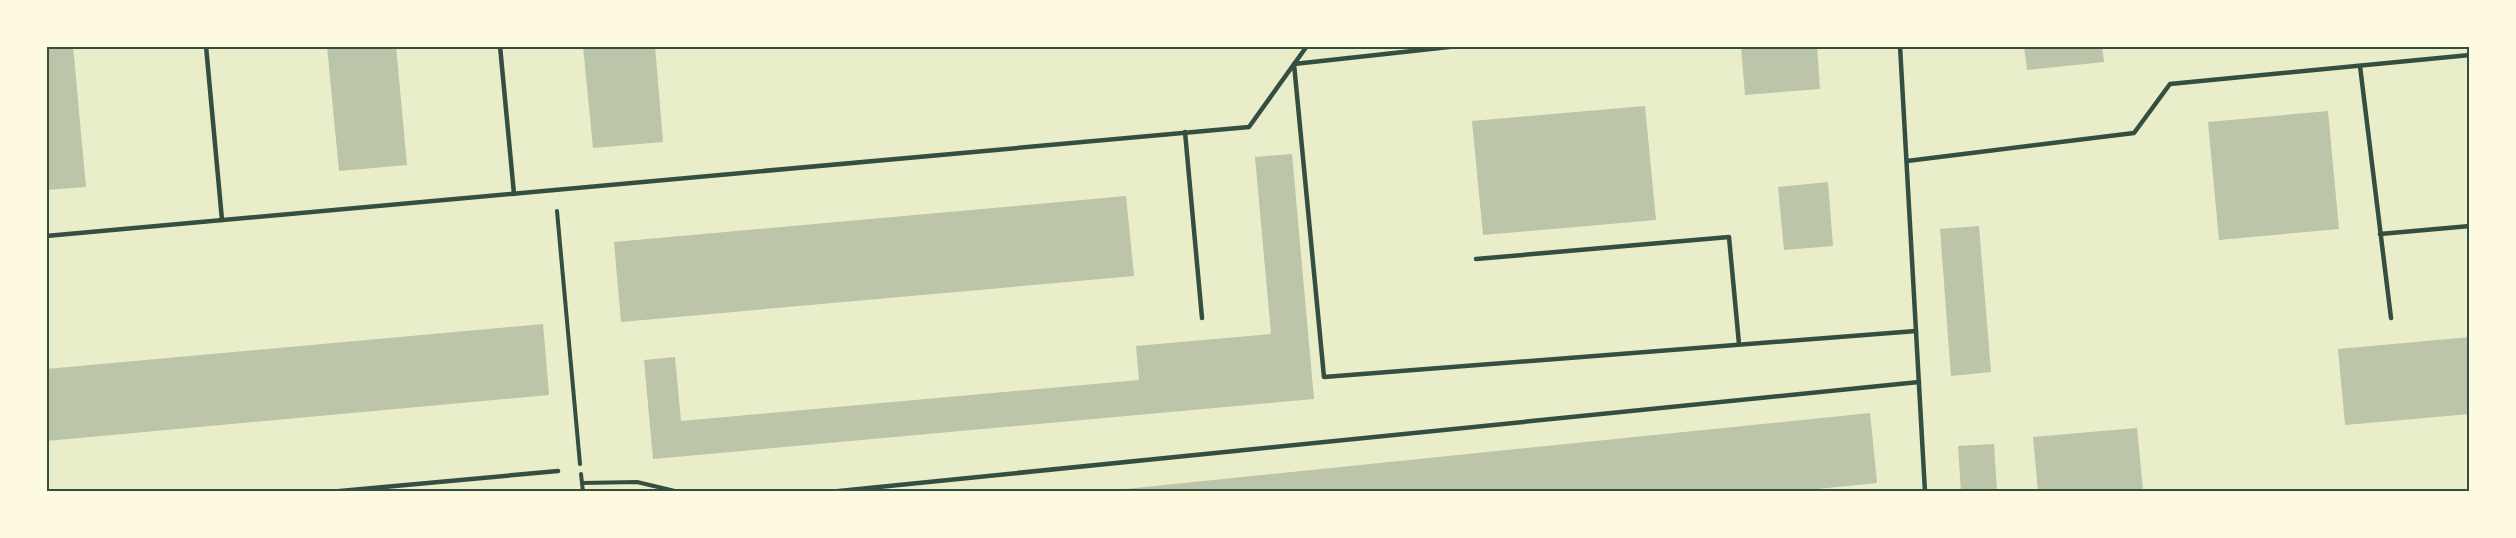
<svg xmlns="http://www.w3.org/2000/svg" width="2516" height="538" viewBox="0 0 2516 538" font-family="'Source Sans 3',sans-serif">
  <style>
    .building { fill: #bcc5a7 }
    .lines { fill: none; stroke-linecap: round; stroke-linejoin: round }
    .path { stroke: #344e41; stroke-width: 4 }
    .service { stroke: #344e41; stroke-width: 4.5 }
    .neatline { fill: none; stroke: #344e41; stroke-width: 2 }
  </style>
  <rect width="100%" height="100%" fill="#e9edc9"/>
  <g class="building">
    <path d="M46,46H73L86,187L46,190Z"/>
    <path d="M327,46H396L407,165L339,171Z"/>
    <path d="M583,46H655L663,142L593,148Z"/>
    <path d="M1741,46H1817L1820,89L1745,95Z"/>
    <path d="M2024,46H2102L2104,62L2027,70Z"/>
    <path d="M1645,106L1656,220L1483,235L1472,121Z"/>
    <path d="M2328,111L2339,229L2219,240L2208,122Z"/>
    <path d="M1292,154L1314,399L653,459L644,360L675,357L681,421L1139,380L1136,346L1271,334L1255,157Z"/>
    <path d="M1828,182L1833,246L1784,250L1778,187Z"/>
    <path d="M1126,196L1134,276L621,322L614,242Z"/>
    <path d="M1979,226L1991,372L1951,376L1940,229Z"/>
    <path d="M543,324L549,395L46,441V369Z"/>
    <path d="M2470,337V414L2345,425L2338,349Z"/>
    <path d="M1870,413L1877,483L1788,492H1096Z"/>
    <path d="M2137,428L2143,490L2038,492L2033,437Z"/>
    <path d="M1994,444L1997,492H1961L1958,446Z"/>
  </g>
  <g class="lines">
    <g class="path">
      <path d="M557,211L580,464"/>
      <path d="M581,474L583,492"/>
      <path d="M582,483L637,482L679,492"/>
    </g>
    <g class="service">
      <path d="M206,46L222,220"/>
      <path d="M500,46L514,194"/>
      <path d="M1458,46L1294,64L1324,377L1916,331"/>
      <path d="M1900,46L1925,492"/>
      <path d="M2360,66L2391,318"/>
      <path d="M1185,132L1202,318"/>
      <path d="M1907,161L2134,133L2170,84L2470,55"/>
      <path d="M2380,234L2470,226"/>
      <path d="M46,236L1249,127L1307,46"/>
      <path d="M1476,259L1729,237L1739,344"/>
      <path d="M329,492L558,471"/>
      <path d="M829,492L1919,382"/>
    </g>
  </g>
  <rect width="2516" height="538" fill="none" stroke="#fefae0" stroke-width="96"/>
  <rect x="48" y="48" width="2420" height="442" class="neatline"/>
</svg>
